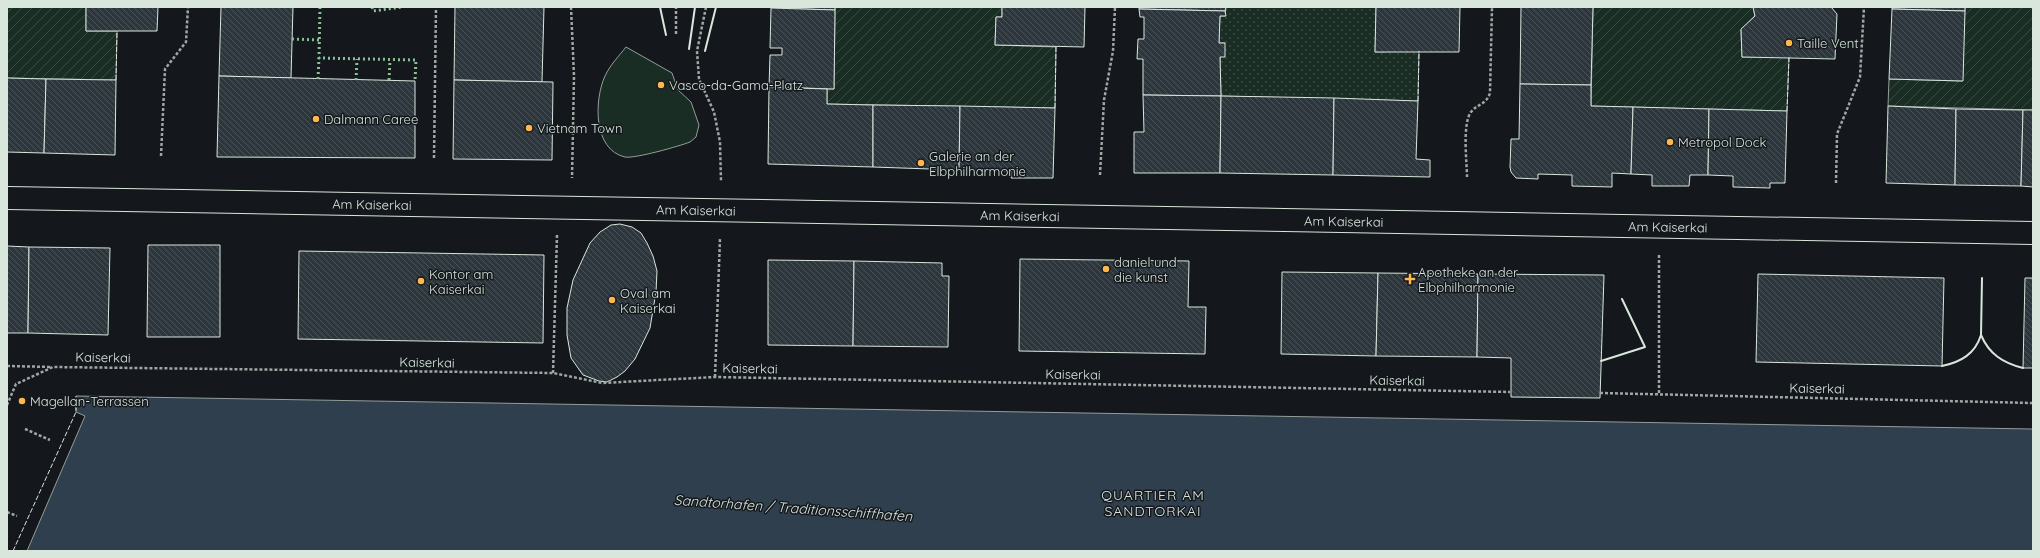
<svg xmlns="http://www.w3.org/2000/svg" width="2040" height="558" viewBox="0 0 2040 558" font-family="Quicksand,sans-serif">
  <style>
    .grass { fill: url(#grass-dots); stroke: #939e99 }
    .park { fill: #1a2d24; stroke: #939e99 }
    .garden { fill: url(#garden-furrows); stroke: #939e99 }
    .water { fill: #2f3f4d; stroke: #939e99 }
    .building { fill: url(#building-back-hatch); stroke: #d8e6dc }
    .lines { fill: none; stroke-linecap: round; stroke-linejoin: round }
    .minor-casing { stroke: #d8e6dc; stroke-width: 24 }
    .path { stroke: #9da8a2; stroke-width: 2.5; stroke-dasharray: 3 2; stroke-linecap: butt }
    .minor { stroke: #14181c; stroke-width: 22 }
    .hedge { stroke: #8ac095; stroke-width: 3; stroke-dasharray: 2 3; stroke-linecap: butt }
    .fence { stroke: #d8e6dc; stroke-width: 1; stroke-dasharray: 5 2; stroke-linecap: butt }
    .wall { stroke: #d8e6dc; stroke-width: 2 }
    .poi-dot { fill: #ffb74d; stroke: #14181c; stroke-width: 1.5 }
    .labels { text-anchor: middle; stroke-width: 3; stroke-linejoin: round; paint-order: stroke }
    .poi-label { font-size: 13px; fill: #d8e6dc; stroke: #14181c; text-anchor: start }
    .street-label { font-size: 13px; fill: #d8e6dc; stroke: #14181c }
    .neighbourhood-label { font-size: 14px; letter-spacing: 1px; fill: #d8e6dc; stroke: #14181c }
    .water-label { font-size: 14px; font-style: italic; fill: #d8e6dc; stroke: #14181c }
  </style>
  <defs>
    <pattern id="grass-dots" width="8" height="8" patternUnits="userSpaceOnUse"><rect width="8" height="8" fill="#1a2d24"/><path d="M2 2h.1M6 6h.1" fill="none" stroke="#3b4b43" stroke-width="1.8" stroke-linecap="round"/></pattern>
    <pattern id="garden-furrows" width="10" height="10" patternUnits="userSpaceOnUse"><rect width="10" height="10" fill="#1a2d24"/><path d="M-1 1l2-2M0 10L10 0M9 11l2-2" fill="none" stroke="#3b4b43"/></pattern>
    <pattern id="building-back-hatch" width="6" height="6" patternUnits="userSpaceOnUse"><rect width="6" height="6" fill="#2c363c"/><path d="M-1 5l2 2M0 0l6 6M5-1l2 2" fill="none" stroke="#4a5358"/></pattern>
  </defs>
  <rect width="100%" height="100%" fill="#14181c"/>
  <path class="grass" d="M1226,7H1376L1375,52L1419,51L1418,101L1221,96L1220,57L1225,43H1219L1220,16H1225Z"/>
  <path class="park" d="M626,47L672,73L678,90L691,102L699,125L696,137L690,142C680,146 634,159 625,157C593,150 594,100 605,76C610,65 619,56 626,47Z"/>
  <g class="garden">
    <path d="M7,7H86V31H117L116,80L7,78Z"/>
    <path d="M835,7H1002V17H996L995,45L1056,47L1055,108L827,104V89H834Z"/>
    <path d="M1593,7H1753L1755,16L1741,30L1742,57H1789L1787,111L1591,106Z"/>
    <path d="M1965,7H2033V110L1888,106L1889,79L1962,81Z"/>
  </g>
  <path class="water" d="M76,396L2033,429V551H27L85,416L76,412Z"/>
  <g class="building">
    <path d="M86,7H158L157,31H86Z"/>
    <path d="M221,7H293L291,78L219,76Z"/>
    <path d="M455,7H544L542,82L454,80Z"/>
    <path d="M771,7H835V10L771,8Z"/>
    <path d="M1002,7H1085L1084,47L995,45L996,17H1002Z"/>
    <path d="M1139,7H1226L1225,11L1139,9Z"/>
    <path d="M1376,7H1460L1459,52H1375Z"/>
    <path d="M1521,7H1593L1591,85L1520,84Z"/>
    <path d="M1753,7H1831L1837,14L1835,59L1742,57L1741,29L1755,16Z"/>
    <path d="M1892,7H1965V11L1892,9Z"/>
    <path d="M771,8L835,10L834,89L769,87L770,55H782V48H770Z"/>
    <path d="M1139,9L1225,11L1226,16H1220L1219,43H1225V57H1220L1221,96L1143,95V59H1137L1138,39H1144V17H1140Z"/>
    <path d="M1892,9L1965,11L1963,81L1889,79Z"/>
    <path d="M219,76L415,81V158L217,157Z"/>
    <path d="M7,78L46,79L44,153L7,152Z"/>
    <path d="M46,79L116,80L115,155L44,153Z"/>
    <path d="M454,80L553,82L552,160L453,159Z"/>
    <path d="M1520,84L1591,85V106L1633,107L1631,174L1612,173V187L1572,186V175L1538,174V179L1516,178L1511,172L1510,167L1511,139H1519Z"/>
    <path d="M769,87L827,89V104L873,105V167L768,164Z"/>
    <path d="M1143,95L1221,96L1220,173H1134V132H1144Z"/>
    <path d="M1221,96L1334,98L1333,175L1220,173Z"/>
    <path d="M1334,98L1418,101L1416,159L1430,160V177L1333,175Z"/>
    <path d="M873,105L960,106L959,170L873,167Z"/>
    <path d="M960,106L1055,108L1053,178H1011V171L959,170Z"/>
    <path d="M1888,106L1956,109L1955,185L1886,183Z"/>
    <path d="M1633,107L1709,109L1708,175H1690L1689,186H1652V175L1631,174Z"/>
    <path d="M1709,109L1787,111L1785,183H1770V188L1733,187V176L1708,175Z"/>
    <path d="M1956,109L2023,110L2021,186L1955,185Z"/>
    <path d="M2023,110H2033V187L2021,186Z"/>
    <path d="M620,224L632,227L641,233L647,243L653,256L657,271L656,292L650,328L635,359L625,371L617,377L607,382L599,381L583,375L571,358L567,335V308L573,280L590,243L600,232L611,225Z"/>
    <path d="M148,245H220V337H147Z"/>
    <path d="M7,246L29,247L28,333H7Z"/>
    <path d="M29,247L110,248L108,335L28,333Z"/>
    <path d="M299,251L544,255L543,343L298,339Z"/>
    <path d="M1020,259L1189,261L1188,307H1206L1205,354L1019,351Z"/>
    <path d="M768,260L854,261L853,346L768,345Z"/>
    <path d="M854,261L942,263V276H949L948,347L853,346Z"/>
    <path d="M1282,272L1378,273L1376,356L1281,354Z"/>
    <path d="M1378,273L1478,274L1477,357L1376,356Z"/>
    <path d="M1478,274L1604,275L1600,398L1511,397V358L1477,357Z"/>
    <path d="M1758,274L1944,278L1942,366L1756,362Z"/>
    <path d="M2025,278H2033V368H2023Z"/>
  </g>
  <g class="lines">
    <defs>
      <g id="minor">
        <path id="s1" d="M7,198L2033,233"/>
      </g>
    </defs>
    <use href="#minor" class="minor-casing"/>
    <g class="path">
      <path d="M571,7L574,76L572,178"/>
      <path d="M706,7L697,51L699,79L714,112L720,142L721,181"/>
      <path d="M676,34V7"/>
      <path d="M161,156L165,69L186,42L188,7"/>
      <path d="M434,158L436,7"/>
      <path d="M1100,175L1104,100L1113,51L1115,7"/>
      <path d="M1467,177C1467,163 1462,124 1471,112C1477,104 1486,105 1490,93L1492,7"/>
      <path d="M1836,183L1837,134L1860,77L1864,7"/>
      <path d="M1659,255V394"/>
      <path d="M7,366L52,367"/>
      <path d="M553,373L557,235"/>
      <path d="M715,377L720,238"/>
      <path d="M1600,393L2033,403"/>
      <path d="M7,405L16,384L53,367L553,373L602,383L715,377L1510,392"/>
      <path d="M25,429L50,440"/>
      <path d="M7,512L17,516"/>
    </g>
    <use href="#minor" class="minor"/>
    <g class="hedge">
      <path d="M320,7L319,58L416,60L415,81"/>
      <path d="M372,7L373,11L402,7"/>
      <path d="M292,39L319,40"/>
      <path d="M318,79L319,58"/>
      <path d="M356,80L357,59"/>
      <path d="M389,80L390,60"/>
    </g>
    <g class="fence">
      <path d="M116,80L117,31"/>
      <path d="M1418,101L1419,51"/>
      <path d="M1055,108L1056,47"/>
      <path d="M1787,111L1789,57"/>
      <path d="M13,551L76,412V396"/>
    </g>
    <g class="wall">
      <path d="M660,7L666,35"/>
      <path d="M689,49L695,7"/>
      <path d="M705,51L716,7"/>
      <path d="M1981,335L1982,278"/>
      <path d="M1601,361L1645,347L1622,299"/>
      <path d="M1942,366C1961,362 1975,354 1981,335C1989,354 2003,363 2023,368"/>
    </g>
  </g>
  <g class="poi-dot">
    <circle cx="1789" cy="43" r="4"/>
    <circle cx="661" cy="85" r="4"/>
    <circle cx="316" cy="119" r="4"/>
    <circle cx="529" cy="128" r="4"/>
    <circle cx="1670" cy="142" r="4"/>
    <circle cx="921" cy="163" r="4"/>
    <circle cx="1106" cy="269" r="4"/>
    <path d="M1408 273h4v4h4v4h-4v4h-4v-4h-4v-4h4z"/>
    <circle cx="421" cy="281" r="4"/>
    <circle cx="612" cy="300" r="4"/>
    <circle cx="22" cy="401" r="4"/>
  </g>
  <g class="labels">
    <g class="poi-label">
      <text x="1797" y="48">Taille Vent</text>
      <text x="669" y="90">Vasco-da-Gama-Platz</text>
      <text x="324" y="124">Dalmann Caree</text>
      <text x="537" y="133">Vietnam Town</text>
      <text x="1678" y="147">Metropol Dock</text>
      <text x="929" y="161">Galerie an der<tspan x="929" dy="15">Elbphilharmonie</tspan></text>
      <text x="1114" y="267">daniel und<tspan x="1114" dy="15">die kunst</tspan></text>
      <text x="1418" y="277">Apotheke an der<tspan x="1418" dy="15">Elbphilharmonie</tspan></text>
      <text x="429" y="279">Kontor am<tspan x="429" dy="15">Kaiserkai</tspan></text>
      <text x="620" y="298">Oval am<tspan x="620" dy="15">Kaiserkai</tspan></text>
      <text x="30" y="406">Magellan-Terrassen</text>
    </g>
    <g class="street-label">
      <text dy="5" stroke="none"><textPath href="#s1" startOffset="365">Am Kaiserkai</textPath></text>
      <text dy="5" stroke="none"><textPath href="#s1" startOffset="689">Am Kaiserkai</textPath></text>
      <text dy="5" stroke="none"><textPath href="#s1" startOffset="1013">Am Kaiserkai</textPath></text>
      <text dy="5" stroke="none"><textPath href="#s1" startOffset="1337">Am Kaiserkai</textPath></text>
      <text dy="5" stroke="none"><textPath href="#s1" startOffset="1661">Am Kaiserkai</textPath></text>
      <text transform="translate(103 357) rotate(1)" y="5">Kaiserkai</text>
      <text transform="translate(427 362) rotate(1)" y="5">Kaiserkai</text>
      <text transform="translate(750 368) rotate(1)" y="5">Kaiserkai</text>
      <text transform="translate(1073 374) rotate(1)" y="5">Kaiserkai</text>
      <text transform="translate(1397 380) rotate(1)" y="5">Kaiserkai</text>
      <text transform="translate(1817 388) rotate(1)" y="5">Kaiserkai</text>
    </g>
    <g class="neighbourhood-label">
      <text x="1153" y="500">QUARTIER AM<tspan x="1153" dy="16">SANDTORKAI</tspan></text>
    </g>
    <g class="water-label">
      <text transform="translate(793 508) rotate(4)" y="5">Sandtorhafen / Traditionsschiffhafen</text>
    </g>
  </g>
  <rect width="2040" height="558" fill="none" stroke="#d8e6dc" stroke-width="16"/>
</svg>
